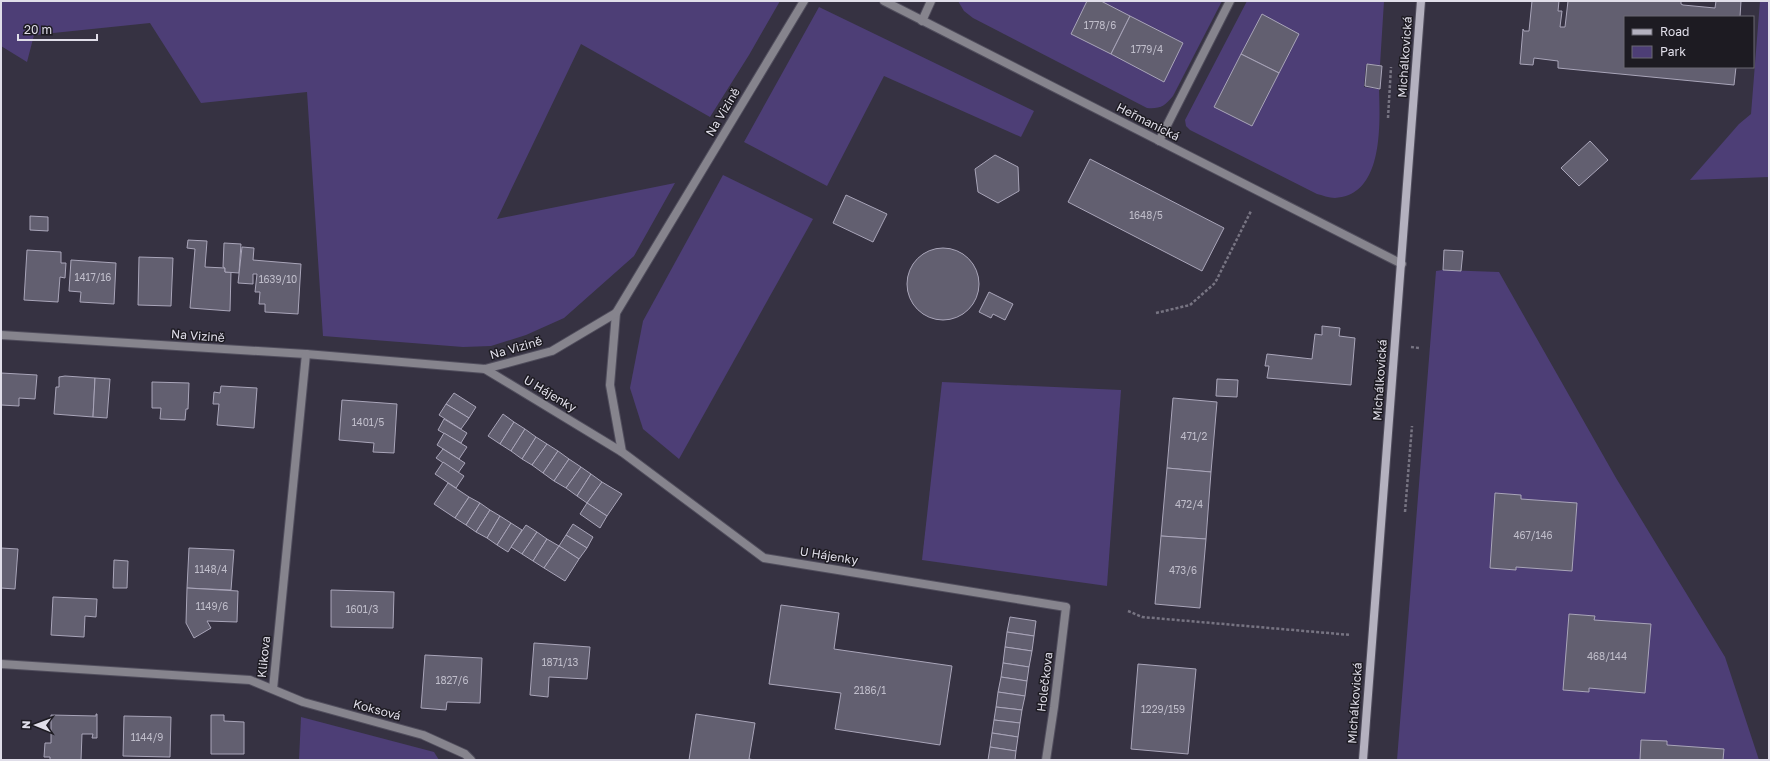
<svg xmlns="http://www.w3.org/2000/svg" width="1770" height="761" viewBox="0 0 1770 761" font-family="'Golos Text',sans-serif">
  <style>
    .green { fill: #4d3e76 }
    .building { fill: #625f70; stroke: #a9a5b9 }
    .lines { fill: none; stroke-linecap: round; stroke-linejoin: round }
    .lane-casing { stroke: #514e5d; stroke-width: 10 }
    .street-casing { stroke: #514e5d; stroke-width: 10 }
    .secondary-casing { stroke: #514e5d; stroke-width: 10 }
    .path { stroke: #777482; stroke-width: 2.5; stroke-dasharray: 3 2; stroke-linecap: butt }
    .lane { stroke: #86848d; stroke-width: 8 }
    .street { stroke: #86848d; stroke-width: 8 }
    .secondary { stroke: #b4b1bf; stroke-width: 8 }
    .labels { text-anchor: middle; stroke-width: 3; stroke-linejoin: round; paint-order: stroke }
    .number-label { font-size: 10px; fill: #c0becb }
    .street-label { font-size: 12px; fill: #e0dee9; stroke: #1d1b22 }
  </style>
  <rect width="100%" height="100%" fill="#363242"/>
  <g class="green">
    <path d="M1,1H780L749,55L710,117L581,44L497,219L675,183L634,256L564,318L526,335L491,346L463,347L323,336L307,92L201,103L150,23L34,35L27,62L1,46Z"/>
    <path d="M958,1H1222L1173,96C1165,106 1160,109 1147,108L973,18L964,11Z"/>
    <path d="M1247,1H1384L1380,65L1366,64L1364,87L1379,89C1380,123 1384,196 1335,198C1329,198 1322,195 1317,194L1190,130L1186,126L1185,120Z"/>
    <path d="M1760,1H1769V177L1690,180L1739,124L1751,114Z"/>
    <path d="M819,7L1034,111L1021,137L884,76L827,186L744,142Z"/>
    <path d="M723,175L813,219L679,459L643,429L630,388L643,321Z"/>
    <path d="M1443,270L1499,272L1616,478L1725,657L1759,760H1397L1436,271Z"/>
    <path d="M942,382L1121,390L1107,586L922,560Z"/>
    <path d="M301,717L434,752L439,760H299Z"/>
  </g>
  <g class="building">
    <path d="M1087,1H1101L1130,16L1111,54L1071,34Z"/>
    <path d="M1532,1H1559L1558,11H1562L1560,27H1565L1568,1H1681V4L1683,5L1715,8L1716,1H1741L1740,17H1625V67H1736L1734,85L1558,68V61L1534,58L1533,65L1520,64L1523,29L1524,31H1529Z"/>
    <path d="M1262,14L1299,34L1279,73L1241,54Z"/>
    <path d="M1130,16L1183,43L1164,82L1111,54Z"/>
    <path d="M1241,54L1279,73L1252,126L1214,107Z"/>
    <path d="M1367,64L1382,66L1380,89L1365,86Z"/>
    <path d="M1590,141L1608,160L1579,186L1561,168Z"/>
    <path d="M995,155L1018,167L1019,191L998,203L978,192L975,169Z"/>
    <path d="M1090,159L1224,228L1202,271L1068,202Z"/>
    <path d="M846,195L887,214L873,242L833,223Z"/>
    <path d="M30,216L48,217V231L30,230Z"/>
    <path d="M188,240L207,241L205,267L225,268V272H231L230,311L190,308L195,249L187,248Z"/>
    <path d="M224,243L241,244L239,273L225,272V268L223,267Z"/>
    <path d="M242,247L254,248L253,260L301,264L298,314L265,312V304H259L260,292H255L257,274H253V284L238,283Z"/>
    <circle cx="943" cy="284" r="36"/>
    <path d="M27,250L61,252V263H66L65,278L60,277L58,302L24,300Z"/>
    <path d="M1444,250L1463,251L1461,271L1443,270Z"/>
    <path d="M139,257L173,258L171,306L138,305Z"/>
    <path d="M71,260L116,263L114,304L80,302L81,292L69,291Z"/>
    <path d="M989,292L1013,304L1005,320L993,314L991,318L979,312Z"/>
    <path d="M1322,326L1340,328L1339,336L1355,338L1351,385L1267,378L1269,366H1265L1267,354L1312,359L1315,334L1322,335Z"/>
    <path d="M1,373L37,375L35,399L19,398V406L1,405Z"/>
    <path d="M65,376L95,378L93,417L54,414L56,387H59V377Z"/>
    <path d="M95,378L110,379L107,418L93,417Z"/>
    <path d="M1217,379L1238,380L1237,397L1216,396Z"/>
    <path d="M152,382L189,383L188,409H186L185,420L160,419L161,408H152Z"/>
    <path d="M221,386L257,388L254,428L217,425L219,404H213L214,392L220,393Z"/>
    <path d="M454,393L476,407L469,418L446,404Z"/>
    <path d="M1173,398L1217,402L1211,472L1167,468Z"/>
    <path d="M342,400L397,404L394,453L373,452L374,443L339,440Z"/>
    <path d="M446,404L469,418L461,429L439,415Z"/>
    <path d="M503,414L514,422L500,444L488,436Z"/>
    <path d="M444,419L467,433L461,443L438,430Z"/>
    <path d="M514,422L525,429L511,451L500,444Z"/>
    <path d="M525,429L536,437L522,459L511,451Z"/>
    <path d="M444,433L467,447L459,459L437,445Z"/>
    <path d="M536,437L547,444L532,465L522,459Z"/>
    <path d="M547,444L558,451L543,473L532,465Z"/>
    <path d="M443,449L465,463L458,473L436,458Z"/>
    <path d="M558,451L569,459L554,481L543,473Z"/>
    <path d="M569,459L581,467L566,488L554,481Z"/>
    <path d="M443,462L464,476L456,488L435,474Z"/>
    <path d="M581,467L591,474L577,496L566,488Z"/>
    <path d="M1167,468L1211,472L1206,539L1161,536Z"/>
    <path d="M591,474L602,482L587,503L577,496Z"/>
    <path d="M602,482L622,494L607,516L587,503Z"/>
    <path d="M448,483L469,497L455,518L434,504Z"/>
    <path d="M1495,493L1521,495V499L1577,503L1572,571L1516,567V570L1490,568Z"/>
    <path d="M469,497L480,503L466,525L455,518Z"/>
    <path d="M480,503L490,510L476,532L466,525Z"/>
    <path d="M587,503L607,516L600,528L580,514Z"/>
    <path d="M490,510L500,516L487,538L476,532Z"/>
    <path d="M500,516L511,523L497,545L487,538Z"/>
    <path d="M511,523L522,530L508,552L497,545Z"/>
    <path d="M573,524L593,537L587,548L566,535Z"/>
    <path d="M526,525L537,532L522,554L511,547Z"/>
    <path d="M537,532L547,539L533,561L522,554Z"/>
    <path d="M566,535L587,548L579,559L559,546Z"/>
    <path d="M1161,536L1206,539L1200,608L1155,604Z"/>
    <path d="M547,539L559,546L544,568L533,561Z"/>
    <path d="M559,546L579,559L565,581L544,568Z"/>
    <path d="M1,548L18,549L15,589L1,588Z"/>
    <path d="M189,548L234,550L231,590L187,588Z"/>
    <path d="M114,560L128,561L127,588H113Z"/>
    <path d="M187,588L238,591L237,622L207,621L211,628L194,638L186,623Z"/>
    <path d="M331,590L394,592L393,628L331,627Z"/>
    <path d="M53,597L97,599L96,617L85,616L84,637L51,635Z"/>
    <path d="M781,605L839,613L834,649L952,666L940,745L835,729L841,693L769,684Z"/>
    <path d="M1569,614L1595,616L1594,620L1651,624L1645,693L1589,688V692L1563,690Z"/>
    <path d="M1010,617L1036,621L1034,636L1007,632Z"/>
    <path d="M1007,632L1034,636L1032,651L1005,647Z"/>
    <path d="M534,643L590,647L587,679L549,677L548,697L530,695Z"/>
    <path d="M1005,647L1032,651L1029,667L1003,663Z"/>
    <path d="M425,655L482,658L480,703L447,702L446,710L421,708Z"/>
    <path d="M1003,663L1029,667L1027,681L1001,677Z"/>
    <path d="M1138,664L1196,669L1188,754L1131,749Z"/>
    <path d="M1001,677L1027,681L1025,696L998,692Z"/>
    <path d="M998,692L1025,696L1022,710L996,707Z"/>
    <path d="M996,707L1022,710L1020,723L994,720Z"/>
    <path d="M96,714H97V738H92L93,734H82L81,760H50V757H44L45,743H51V715L96,716Z"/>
    <path d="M696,714L755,723L749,759L755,760H689Z"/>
    <path d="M211,715H224V721L244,722V754H211Z"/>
    <path d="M124,716L171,717L170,757L123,756Z"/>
    <path d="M994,720L1020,723L1018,737L992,733Z"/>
    <path d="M992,733L1018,737L1016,751L990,747Z"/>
    <path d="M1641,740L1667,741V745L1724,749L1723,760H1640Z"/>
    <path d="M990,747L1016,751L1015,760H988Z"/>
  </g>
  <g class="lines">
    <defs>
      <path id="lane" d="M1159,141L1230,1"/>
      <g id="street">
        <path d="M884,1L1402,264"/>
        <path d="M922,21L931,1"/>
        <path d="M616,313L610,385L622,452L764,558L1066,607L1054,707L1046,760"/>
        <path d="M1,335L306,354L485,369L552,351L616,313L804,1"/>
        <path d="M485,369L622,452"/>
        <path d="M1,664L250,680L303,702L423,735L465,754L471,760"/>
        <path d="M273,689L306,354"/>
      </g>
      <path id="secondary" d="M1363,760L1421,1"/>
    </defs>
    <use href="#lane" class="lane-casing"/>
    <use href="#street" class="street-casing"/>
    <use href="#secondary" class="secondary-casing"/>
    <g class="path">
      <path d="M1388,118L1391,67"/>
      <path d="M1156,313L1190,305L1215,283L1251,211"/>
      <path d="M1411,347L1419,348"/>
      <path d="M1405,512L1412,426"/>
      <path d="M1128,611L1142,617L1351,635"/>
    </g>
    <use href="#lane" class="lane"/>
    <use href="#street" class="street"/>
    <use href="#secondary" class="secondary"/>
  </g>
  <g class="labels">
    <g class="number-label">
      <text x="1100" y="29">1778/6</text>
      <text x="1147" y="53">1779/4</text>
      <text x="1146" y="219">1648/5</text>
      <text x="93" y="281">1417/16</text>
      <text x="278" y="283">1639/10</text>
      <text x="368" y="426">1401/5</text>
      <text x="1194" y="440">471/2</text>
      <text x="1189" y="508">472/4</text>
      <text x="1533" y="539">467/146</text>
      <text x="211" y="573">1148/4</text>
      <text x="1183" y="574">473/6</text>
      <text x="212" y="610">1149/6</text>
      <text x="362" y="613">1601/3</text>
      <text x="1607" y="660">468/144</text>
      <text x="560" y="666">1871/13</text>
      <text x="452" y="684">1827/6</text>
      <text x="870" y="694">2186/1</text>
      <text x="1163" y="713">1229/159</text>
      <text x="147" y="741">1144/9</text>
    </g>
    <g class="street-label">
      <text transform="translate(1405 57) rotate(-86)" y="4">Michálkovická</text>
      <text transform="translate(723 112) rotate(-59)" y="4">Na Vizině</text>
      <text transform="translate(1148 122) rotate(27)" y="4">Heřmanická</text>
      <text transform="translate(198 336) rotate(4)" y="4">Na Vizině</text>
      <text transform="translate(516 348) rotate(-16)" y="4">Na Vizině</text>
      <text transform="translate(1380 380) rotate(-86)" y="4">Michálkovická</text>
      <text transform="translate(550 394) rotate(31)" y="4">U Hájenky</text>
      <text transform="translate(829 556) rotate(9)" y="4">U Hájenky</text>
      <text transform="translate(264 657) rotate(-84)" y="4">Klikova</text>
      <text transform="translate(1045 682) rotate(-83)" y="4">Holečkova</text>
      <text transform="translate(1355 703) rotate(-86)" y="4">Michálkovická</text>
      <text transform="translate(377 710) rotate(15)" y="4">Koksová</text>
    </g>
  </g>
  <rect width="1770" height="761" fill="none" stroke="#e0dee9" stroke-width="4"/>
  <rect x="1624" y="16" width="130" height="52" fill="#1d1b22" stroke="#6b6972"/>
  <rect x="1632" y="29" width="20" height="6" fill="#b4b1bf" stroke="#6b6972"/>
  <text x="1660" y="36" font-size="12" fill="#e0dee9">Road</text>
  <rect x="1632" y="46" width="20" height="12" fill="#4d3e76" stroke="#6b6972"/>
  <text x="1660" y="56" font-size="12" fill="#e0dee9">Park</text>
  <g transform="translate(36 725) rotate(271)" stroke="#1d1b22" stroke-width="3" paint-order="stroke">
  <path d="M0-3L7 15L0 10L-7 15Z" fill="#e0dee9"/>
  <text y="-6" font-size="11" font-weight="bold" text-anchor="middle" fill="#e0dee9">N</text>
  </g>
  <path d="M18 34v6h79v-6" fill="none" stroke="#e0dee9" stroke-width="2"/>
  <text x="24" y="34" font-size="12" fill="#e0dee9" stroke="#1d1b22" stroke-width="3" paint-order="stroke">20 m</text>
</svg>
